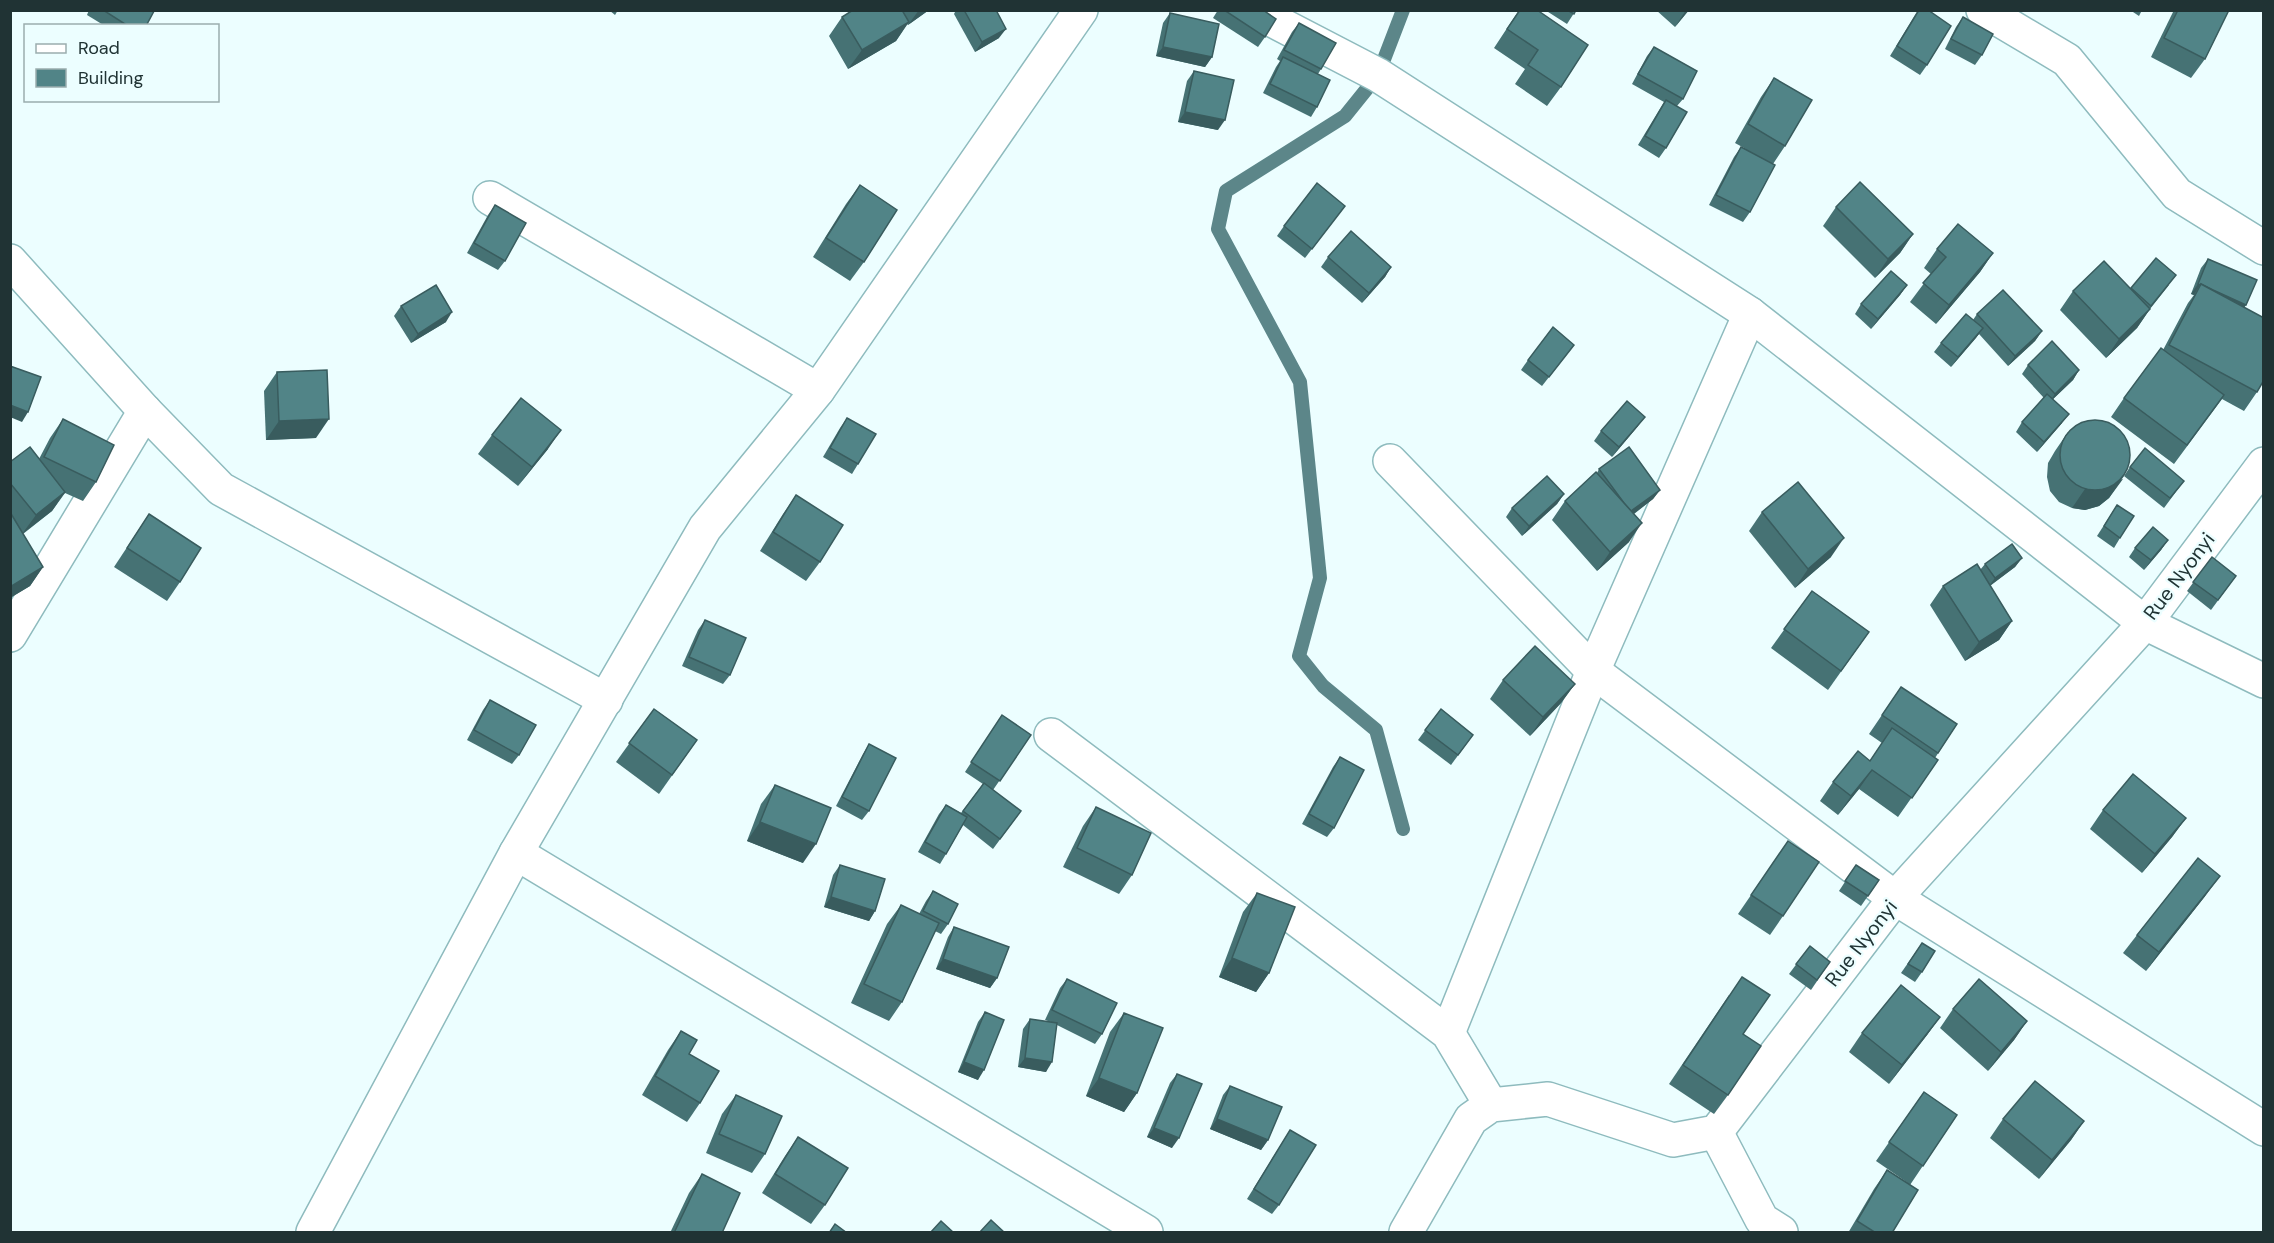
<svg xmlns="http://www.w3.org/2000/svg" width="2274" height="1243" viewBox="0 0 2274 1243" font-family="'DM Sans',sans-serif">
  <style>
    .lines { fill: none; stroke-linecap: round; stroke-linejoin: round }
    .stream { stroke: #5c8689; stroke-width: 14 }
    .minor-casing { stroke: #8ebbbe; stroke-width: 36 }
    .minor { stroke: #fff; stroke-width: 33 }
    .wall { fill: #467274 }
    .shaded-wall { fill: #395c5e }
    .building { fill: #518487; stroke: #395c5e; stroke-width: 1.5 }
    .labels { text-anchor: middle; stroke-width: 4.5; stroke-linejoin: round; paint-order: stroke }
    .street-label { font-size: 20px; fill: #203334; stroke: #ecfeff }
  </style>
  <rect width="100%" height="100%" fill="#ecfeff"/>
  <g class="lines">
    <path class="stream" d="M1403,829L1376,730L1323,686L1299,656L1320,578L1300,382L1218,229L1226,191L1345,116L1378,75L1403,10"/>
    <defs>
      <g id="minor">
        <path d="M1253,10L1378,75L1750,314L2145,623L2264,681"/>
        <path d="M1983,10L2067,60L2177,194L2264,248"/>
        <path d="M490,198L818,390"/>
        <path d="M10,261L145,411L221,489L606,700"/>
        <path d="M1390,461L1593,671L1895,898L2264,1129"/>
        <path d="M10,635L145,411"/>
        <path d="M1051,735L1448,1033L1491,1105"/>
        <path d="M516,853L1146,1232"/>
        <path d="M1448,1033L1593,671L1750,314"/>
        <path d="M1716,1132L1762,1220L1781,1232"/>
        <path d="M313,1232L516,853L705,528L818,390L1081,10"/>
        <path d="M1406,1232L1471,1119L1491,1105L1548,1099L1673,1140L1716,1132L1895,898L2145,623L2264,464"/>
      </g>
    </defs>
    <use href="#minor" class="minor-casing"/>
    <use href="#minor" class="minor"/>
  </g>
  <g class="wall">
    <path d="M89,10H152L146,26H105L87,15Z"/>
    <path d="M609,10H618L615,15Z"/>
    <path d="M853,10H929L908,25L907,24L896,41L848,69L829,36L842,17Z"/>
    <path d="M956,10H996L999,38L975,52L954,14Z"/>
    <path d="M1218,10H1263L1265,37L1258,47L1213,18Z"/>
    <path d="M1519,10L1561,87L1547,106L1515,84L1525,69L1494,48Z"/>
    <path d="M1545,10H1576L1567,24Z"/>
    <path d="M1656,10H1689L1675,27Z"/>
    <path d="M1918,10L1927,65L1920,75L1890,56Z"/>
    <path d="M2130,10H2142L2139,16Z"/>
    <path d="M2174,10H2229L2205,59L2191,78L2151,57Z"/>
    <path d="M1170,13L1212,57L1205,67L1156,56L1163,23Z"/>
    <path d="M1963,17L1982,55L1975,65L1945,49L1956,27Z"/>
    <path d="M1299,23L1321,69L1318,74L1317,107L1311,117L1263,93L1276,67L1280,61L1277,59L1292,32Z"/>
    <path d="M1654,47L1683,99L1677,106L1666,148L1659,158L1638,145L1664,102L1632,84L1647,56Z"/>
    <path d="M1194,71L1218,130L1178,122L1187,81Z"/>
    <path d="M1774,78L1785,146L1773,164L1750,212L1743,222L1709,205L1734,157L1741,147L1746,149L1735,143L1761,97Z"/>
    <path d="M860,185L864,262L850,281L813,257L846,204Z"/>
    <path d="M495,205L505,261L498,270L467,253L488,215Z"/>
    <path d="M1345,206L1305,258L1277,236L1284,226Z"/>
    <path d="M1836,207L1913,234L1900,253L1875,278L1823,226Z"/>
    <path d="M1937,249L1993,253L1980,272L1936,324L1910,302L1931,274L1924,268Z"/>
    <path d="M1328,257L1391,267L1385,277L1362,303L1321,267Z"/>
    <path d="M2208,259L2246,305L2244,307L2257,392L2244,411L2222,399L2174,464L2111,417L2124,398L2163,350L2188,303L2194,295L2191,294L2201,268Z"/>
    <path d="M1907,285L1900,295L1871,329L1855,314L1861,304Z"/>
    <path d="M2169,285L2150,309L2137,328L2106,358L2060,310L2073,291L2131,289Z"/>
    <path d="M401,306L446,322L411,343L394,316Z"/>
    <path d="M1977,314L2042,331L2035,341L2008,366L1979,334L1951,367L1934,352L1941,343L1973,320Z"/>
    <path d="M1567,354L1542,386L1521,370L1528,360Z"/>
    <path d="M2028,365L2079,370L2073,380L2053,399L2062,423L2037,452L2016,432L2022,422L2044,398L2022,374Z"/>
    <path d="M277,372L316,438L266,440L264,391Z"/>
    <path d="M847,418L858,464L852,474L823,457L840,428Z"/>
    <path d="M63,419L96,482L83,501L65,493L52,511L23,534L43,567L30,586L10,598V462L39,459L50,438Z"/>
    <path d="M1638,426L1612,457L1594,441L1601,431Z"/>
    <path d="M2068,432L2124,476L2130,467L2184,481L2164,508L2124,476L2109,498L2099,506L2085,510L2072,508L2059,502L2050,491L2047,477L2048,463L2055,451Z"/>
    <path d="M492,435L548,449L518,486L478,454Z"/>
    <path d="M1599,469L1660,490L1653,499L1634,514L1629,542L1597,571L1552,520L1565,501L1597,473Z"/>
    <path d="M1564,494L1557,504L1522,536L1506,517L1512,508Z"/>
    <path d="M796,495L820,562L806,581L760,551L783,514Z"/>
    <path d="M2117,505L2120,538L2114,548L2097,536Z"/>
    <path d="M1762,512L1831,557L1795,588L1749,531Z"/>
    <path d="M149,514L180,582L167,601L114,567Z"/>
    <path d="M2168,540L2161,550L2144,570L2129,557L2135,548Z"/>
    <path d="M2212,557L2236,576L2211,610L2187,591Z"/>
    <path d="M2022,558L2015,567L1990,586L2012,621L1999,640L1965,661L1930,605L1943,586L1980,570L1985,564Z"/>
    <path d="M1812,591L1869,632L1828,690L1771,648Z"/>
    <path d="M705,620L730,675L723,684L682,666L698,630Z"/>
    <path d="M1503,680L1575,684L1561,703L1530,736L1490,699Z"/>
    <path d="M1901,687L1957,724L1935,758L1938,760L1898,817L1859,789L1838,815L1820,801L1833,782L1870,761L1882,743L1869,734Z"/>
    <path d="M490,700L519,755L512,764L467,740L483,710Z"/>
    <path d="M654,709L697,740L659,794L616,762Z"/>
    <path d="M1441,709L1473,735L1451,765L1418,740Z"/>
    <path d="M1002,715L1031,735L993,790L1021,811L993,849L963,825L946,854L940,864L918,852L939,814L946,805L961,813L983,784L965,772Z"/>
    <path d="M869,744V811L862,820L836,806L863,754Z"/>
    <path d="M1340,757L1334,828L1327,837L1302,824L1333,767Z"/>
    <path d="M775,785L803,863L747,841L761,804Z"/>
    <path d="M1096,807L1132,875L1119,894L1063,867L1083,826Z"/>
    <path d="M2103,810L2186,818L2172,837L2142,873L2090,829Z"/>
    <path d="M1788,841L1783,916L1770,935L1738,914Z"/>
    <path d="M840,865L875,911L869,921L824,907L833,875Z"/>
    <path d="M1856,865L1879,880L1861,906L1839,891Z"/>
    <path d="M933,891L948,924L941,934L935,931L902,1002L889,1021L851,1003L887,924L901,905L919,914L926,901Z"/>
    <path d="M1257,893L1269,973L1256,992L1219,977L1243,912Z"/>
    <path d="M2206,895L2146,971L2123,953L2137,935Z"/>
    <path d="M954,927L997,978L990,988L936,969L948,937Z"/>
    <path d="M1922,943V972L1915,982L1901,973Z"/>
    <path d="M1810,946L1830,962L1811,990L1789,974Z"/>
    <path d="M1067,979L1102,1034L1095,1044L1057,1025L1046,1072L1018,1067L1023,1029L1030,1019L1051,1022L1045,1020L1060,988Z"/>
    <path d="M1729,995L1743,1034L1728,1095L1714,1114L1669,1084Z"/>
    <path d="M1953,1009L2027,1021L2014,1040L1988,1071L1940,1028Z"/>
    <path d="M985,1012L978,1080L958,1072L978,1022Z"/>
    <path d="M1124,1013L1137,1093L1124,1112L1086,1096L1110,1032Z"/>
    <path d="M1940,1017L1927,1035L1889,1084L1849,1052L1862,1033Z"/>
    <path d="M681,1031L689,1054L700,1103L687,1122L642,1095L668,1050Z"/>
    <path d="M1177,1074L1172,1148L1147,1137L1170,1083Z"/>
    <path d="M1230,1086L1268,1140L1261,1150L1210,1129L1223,1095Z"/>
    <path d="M1924,1092L1957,1115L1910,1185L1892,1233H1848L1874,1189L1887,1170L1908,1183L1876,1161Z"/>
    <path d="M736,1095L765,1154L752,1173L706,1153L722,1114Z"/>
    <path d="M2003,1119L2084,1121L2071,1140L2039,1179L1990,1138Z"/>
    <path d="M1290,1130L1279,1205L1272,1214L1247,1199Z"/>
    <path d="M798,1137L825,1205L811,1224L762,1193L785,1156Z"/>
    <path d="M702,1174L722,1233H670L689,1193Z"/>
  </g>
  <g class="shaded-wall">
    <path d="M919,10H929L908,25Z"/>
    <path d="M1686,10H1689L1675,27Z"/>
    <path d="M909,22L896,41L848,69L862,50Z"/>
    <path d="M1006,29L999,38L975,52L982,42Z"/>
    <path d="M1163,47L1212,57L1205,67L1156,56Z"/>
    <path d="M1185,112L1225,120L1218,130L1178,122Z"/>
    <path d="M1913,234L1900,253L1875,278L1888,259Z"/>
    <path d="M1993,253L1980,272L1936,324L1949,305Z"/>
    <path d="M1391,267L1385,277L1362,303L1369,293Z"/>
    <path d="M2176,275L2147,312L2150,309L2137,328L2106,358L2119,339L2146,313Z"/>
    <path d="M2198,284L2200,285L2194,295L2191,294Z"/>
    <path d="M1907,285L1900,295L1871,329L1878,319Z"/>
    <path d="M2201,285L2246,305L2239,315Z"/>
    <path d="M452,312L446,322L411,343L418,334Z"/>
    <path d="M1983,328L1976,338L1951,367L1958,357Z"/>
    <path d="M2042,331L2035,341L2008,366L2015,356Z"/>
    <path d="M2079,370L2073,380L2049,403L2055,394Z"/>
    <path d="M10,405L28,412L22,422L10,417Z"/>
    <path d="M2069,414L2062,423L2037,452L2044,442Z"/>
    <path d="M1645,417L1638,426L1612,457L1619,447Z"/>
    <path d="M329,419L316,438L266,440L279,421Z"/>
    <path d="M561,430L548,449L518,486L532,467Z"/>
    <path d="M2123,479L2109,498L2099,506L2085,510L2072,508L2085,489Z"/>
    <path d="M1660,490L1653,499L1624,521L1630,512Z"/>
    <path d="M65,492L52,511L22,534L36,515Z"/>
    <path d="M1564,494L1557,504L1522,536L1529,526Z"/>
    <path d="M1642,523L1629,542L1597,571L1610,552Z"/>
    <path d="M1844,538L1831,557L1795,588L1808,569Z"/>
    <path d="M2168,540L2161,550L2144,570L2151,560Z"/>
    <path d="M2022,558L2015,567L1988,587L1995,578Z"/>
    <path d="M43,567L30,586L10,598V587Z"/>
    <path d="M2012,621L1999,640L1965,661L1979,642Z"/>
    <path d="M1575,684L1561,703L1530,736L1543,717Z"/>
    <path d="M1872,770L1859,789L1838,815L1851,796Z"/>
    <path d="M2186,818L2172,837L2142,873L2155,854Z"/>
    <path d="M760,822L816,844L803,863L747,841Z"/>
    <path d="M2220,876L2206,895L2146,971L2159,952Z"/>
    <path d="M831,897L875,911L869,921L824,907Z"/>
    <path d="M1232,958L1269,973L1256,992L1219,977Z"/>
    <path d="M943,959L997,978L990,988L936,969Z"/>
    <path d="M1940,1017L1927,1035L1889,1084L1902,1065Z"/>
    <path d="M2027,1021L2014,1040L1988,1071L2001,1052Z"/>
    <path d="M1025,1058L1052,1062L1046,1072L1018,1067Z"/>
    <path d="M964,1062L984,1070L978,1080L958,1072Z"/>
    <path d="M1099,1078L1137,1093L1124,1112L1086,1096Z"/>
    <path d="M1217,1119L1268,1140L1261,1150L1210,1129Z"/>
    <path d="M2084,1121L2071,1140L2039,1179L2052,1160Z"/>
    <path d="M1154,1128L1179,1138L1172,1148L1147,1137Z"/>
  </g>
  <g class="building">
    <path d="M103,10H152L154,11L146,26H128Z"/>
    <path d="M853,10H902L909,22L862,50L842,17Z"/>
    <path d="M964,10H996L1006,29L982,42Z"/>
    <path d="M1224,10H1263L1276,19L1265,37Z"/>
    <path d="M1520,10H1537L1588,45L1561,87L1528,65L1538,50L1507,29Z"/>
    <path d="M1567,10H1576L1574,14Z"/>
    <path d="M1919,10H1928L1951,26L1927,65L1897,46Z"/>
    <path d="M2178,10H2229L2205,59L2164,38Z"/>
    <path d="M1170,13L1219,24L1212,57L1163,47Z"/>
    <path d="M1963,17L1993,34L1982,55L1951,39Z"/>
    <path d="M1299,23L1336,43L1321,69L1284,50Z"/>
    <path d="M1654,47L1697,71L1683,99L1638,74Z"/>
    <path d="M1283,57L1330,80L1317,107L1270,84Z"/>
    <path d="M1194,71L1234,80L1225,120L1185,112Z"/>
    <path d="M1774,78L1812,100L1785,146L1748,124Z"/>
    <path d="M1666,100L1687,112L1666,148L1645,136Z"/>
    <path d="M1741,147L1775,165L1750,212L1716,195Z"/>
    <path d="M1860,182L1913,234L1888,259L1836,207Z"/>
    <path d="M1317,183L1345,206L1312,249L1284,226Z"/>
    <path d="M860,185L897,210L864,262L826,238Z"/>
    <path d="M495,205L526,223L505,261L474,243Z"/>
    <path d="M1958,224L1993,253L1949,305L1923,283L1946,257L1937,249Z"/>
    <path d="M1351,231L1391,267L1369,293L1328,257Z"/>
    <path d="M2156,258L2176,275L2151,306L2131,288Z"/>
    <path d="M2208,259L2257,280L2246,305L2213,290L2201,284V285L2198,284Z"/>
    <path d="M2104,261L2150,309L2119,339L2073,291Z"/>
    <path d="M1891,271L1907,285L1878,319L1861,304Z"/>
    <path d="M2201,284L2264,318V380L2257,392L2169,345Z"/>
    <path d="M436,285L452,312L418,334L401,306Z"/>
    <path d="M2003,290L2042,331L2015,356L1977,314Z"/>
    <path d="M1966,314L1983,328L1958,357L1941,343Z"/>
    <path d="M1553,327L1574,345L1549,377L1528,360Z"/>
    <path d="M2052,341L2079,370L2055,394L2028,365Z"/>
    <path d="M2161,348L2224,395L2187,445L2124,398Z"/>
    <path d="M10,366L41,377L28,412L10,405Z"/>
    <path d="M327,370L329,419L279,421L277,372Z"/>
    <path d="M2047,394L2069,414L2044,442L2022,422Z"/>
    <path d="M521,398L561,430L532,467L492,435Z"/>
    <path d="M1627,401L1645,417L1619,447L1601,431Z"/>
    <path d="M847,418L876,434L858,464L830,448Z"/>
    <path d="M63,419L114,445L96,482L44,457Z"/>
    <circle cx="2095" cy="455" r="35"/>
    <path d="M30,447L65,492L36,515L10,483V462Z"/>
    <path d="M1629,447L1660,490L1631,511L1624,503L1599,469Z"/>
    <path d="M2145,448L2184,481L2170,498L2130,467Z"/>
    <path d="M1596,472L1642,523L1610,552L1565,501Z"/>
    <path d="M1547,476L1564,494L1529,526L1512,508Z"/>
    <path d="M1798,482L1844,538L1808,569L1762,512Z"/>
    <path d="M796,495L843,525L820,562L773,532Z"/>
    <path d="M2117,505L2134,516L2120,538L2104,526Z"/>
    <path d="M10,512L43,567L10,587Z"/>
    <path d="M149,514L201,548L180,582L127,548Z"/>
    <path d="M2153,527L2168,540L2151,560L2135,548Z"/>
    <path d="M2012,544L2022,558L1995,578L1985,564Z"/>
    <path d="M2212,557L2236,576L2218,600L2193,582Z"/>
    <path d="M1977,564L2012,621L1979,642L1943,586Z"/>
    <path d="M1812,591L1869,632L1841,671L1784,629Z"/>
    <path d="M705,620L746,638L730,675L689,657Z"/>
    <path d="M1535,646L1575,684L1543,717L1503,680Z"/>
    <path d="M1901,687L1957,724L1938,753L1882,715Z"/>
    <path d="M490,700L536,725L519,755L474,730Z"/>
    <path d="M654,709L697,740L672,775L629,743Z"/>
    <path d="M1441,709L1473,735L1458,755L1425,730Z"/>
    <path d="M1002,715L1031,735L1000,781L971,762Z"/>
    <path d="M1892,728L1938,760L1912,798L1872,770L1851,796L1833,782L1858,751L1870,761Z"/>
    <path d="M869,744L896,758L869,811L842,797Z"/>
    <path d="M1340,757L1364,770L1334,828L1309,814Z"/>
    <path d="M2133,774L2186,818L2155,854L2103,810Z"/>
    <path d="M984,783L1021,811L1000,839L963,811Z"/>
    <path d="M775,785L831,808L816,844L760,822Z"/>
    <path d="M946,805L967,817L946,854L925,842Z"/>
    <path d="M1096,807L1151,833L1132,875L1077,848Z"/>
    <path d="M1788,841L1819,862L1783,916L1751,895Z"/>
    <path d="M2198,858L2220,876L2159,952L2137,935Z"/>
    <path d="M840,865L885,879L875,911L831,897Z"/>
    <path d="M1856,865L1879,880L1868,896L1845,881Z"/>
    <path d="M933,891L958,904L948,924L923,911Z"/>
    <path d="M1257,893L1295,907L1269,973L1232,958Z"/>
    <path d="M901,905L939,923L902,1002L864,984Z"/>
    <path d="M954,927L1009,947L997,978L943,959Z"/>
    <path d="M1922,943L1935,951L1922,972L1908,964Z"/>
    <path d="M1810,946L1830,962L1817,980L1796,964Z"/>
    <path d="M1742,977L1770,995L1743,1034L1761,1046L1728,1095L1683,1065Z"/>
    <path d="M1067,979L1117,1003L1102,1034L1052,1010Z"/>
    <path d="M1979,979L2027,1021L2001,1052L1953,1009Z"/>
    <path d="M1901,985L1940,1017L1902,1065L1862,1033Z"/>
    <path d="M985,1012L1004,1020L984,1070L964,1062Z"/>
    <path d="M1124,1013L1163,1028L1137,1093L1099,1078Z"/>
    <path d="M1030,1019L1057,1023L1052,1062L1025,1058Z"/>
    <path d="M681,1031L697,1040L689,1054L719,1071L700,1103L655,1076Z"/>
    <path d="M1177,1074L1202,1084L1179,1138L1154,1128Z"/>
    <path d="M2035,1081L2084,1121L2052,1160L2003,1119Z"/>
    <path d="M1230,1086L1282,1107L1268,1140L1217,1119Z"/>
    <path d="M1924,1092L1957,1115L1923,1166L1889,1142Z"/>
    <path d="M736,1095L782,1116L765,1154L719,1134Z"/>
    <path d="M1290,1130L1316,1145L1279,1205L1254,1189Z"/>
    <path d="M798,1137L848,1168L825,1205L775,1174Z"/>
    <path d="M1887,1170L1918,1190L1892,1233H1876L1857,1221Z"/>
    <path d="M702,1174L740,1193L722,1233H674Z"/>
    <path d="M991,1220L1005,1233H979Z"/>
    <path d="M941,1221L954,1233H930Z"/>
    <path d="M835,1224L847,1233H829Z"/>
  </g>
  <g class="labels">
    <g class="street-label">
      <text transform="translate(2179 576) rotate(-53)" y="7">Rue Nyonyi</text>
      <text transform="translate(1861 943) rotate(-52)" y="7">Rue Nyonyi</text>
    </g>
  </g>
  <rect width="2274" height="1243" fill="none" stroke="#203334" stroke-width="24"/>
  <rect x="24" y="24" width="195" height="78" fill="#ecfeff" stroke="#9aadae" stroke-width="1.5"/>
  <rect x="36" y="44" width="30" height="9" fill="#ffffff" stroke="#9aadae" stroke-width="1.5"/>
  <text x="78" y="54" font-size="18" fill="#203334">Road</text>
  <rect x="36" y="69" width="30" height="18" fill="#518487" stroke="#9aadae" stroke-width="1.5"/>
  <text x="78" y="84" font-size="18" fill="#203334">Building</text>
</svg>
